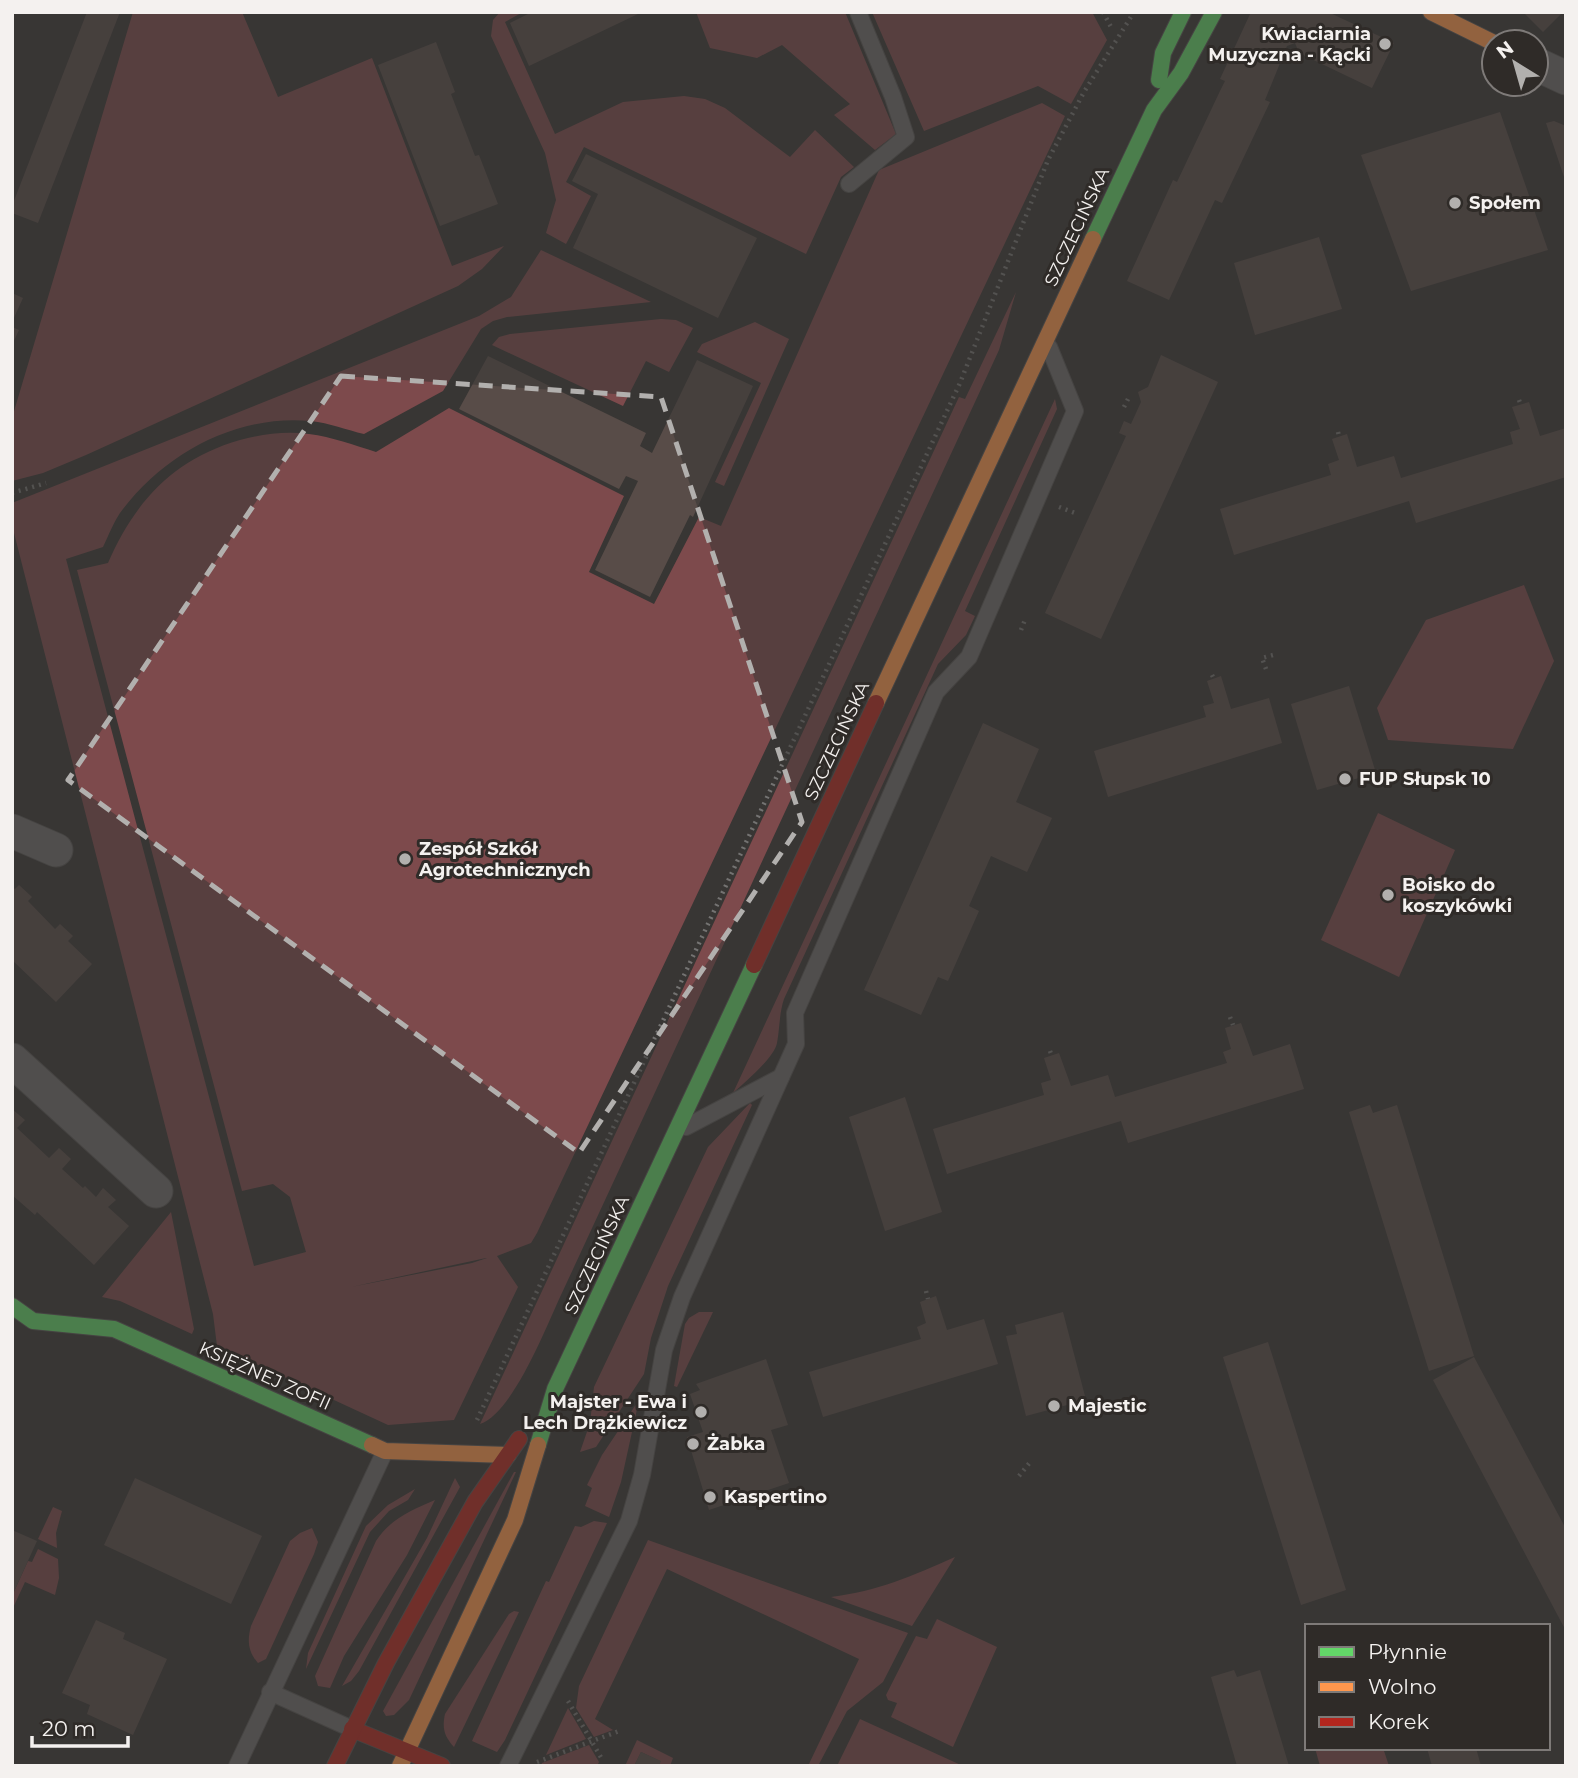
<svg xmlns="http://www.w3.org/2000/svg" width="1578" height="1778" viewBox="0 0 1578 1778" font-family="Montserrat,sans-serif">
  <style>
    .green { fill: #7d4a4c; fill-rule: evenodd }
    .building { fill: #584c48 }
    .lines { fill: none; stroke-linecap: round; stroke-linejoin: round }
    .lane-casing { stroke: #565453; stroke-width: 18 }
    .street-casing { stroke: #565453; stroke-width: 35 }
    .fast-casing { stroke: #565453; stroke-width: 18 }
    .slow-casing { stroke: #565453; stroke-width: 18 }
    .jam-casing { stroke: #565453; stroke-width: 18 }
    .path { stroke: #747372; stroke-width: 4.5; stroke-dasharray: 2 5; stroke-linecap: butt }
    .lane { stroke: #6e6c6b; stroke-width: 16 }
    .street { stroke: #6e6c6b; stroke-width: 33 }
    .fast { stroke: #63d668; stroke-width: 16 }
    .slow { stroke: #ff974d; stroke-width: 16 }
    .jam { stroke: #b3261e; stroke-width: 16 }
    .marked { fill: none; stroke: #b2b0ae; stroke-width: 5; stroke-dasharray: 14 9; stroke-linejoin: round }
    .poi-dot { fill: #b2b0ae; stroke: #2f2b28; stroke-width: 2.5 }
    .labels { text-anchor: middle; stroke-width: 6; stroke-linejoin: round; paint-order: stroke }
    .poi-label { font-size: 18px; font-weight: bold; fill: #f4f1ef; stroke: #2f2b28; text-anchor: start }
    .street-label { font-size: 18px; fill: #f4f1ef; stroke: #2f2b28 }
  </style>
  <rect width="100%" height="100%" fill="#383634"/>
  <g class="green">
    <path d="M133,12H242L278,97L372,58L452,266L504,246L482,269L458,286L86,455L43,473L12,481V418Z"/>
    <path d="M500,12H523L505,22L555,134L623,102L684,96L705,99L725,108L790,157L815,130L854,167L841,177L806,254L584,147L566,182L591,196L566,244L546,233L556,200L545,153L491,36L493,20Z"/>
    <path d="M696,12H845L896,134L875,150L834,115L850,104L782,45L757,58L710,48Z"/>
    <path d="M872,12H1092L1107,40L1071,104L1038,86L924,131Z"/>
    <path d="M1042,103L1065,116L537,1233L531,1243L497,1256L518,1287L454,1420L388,1425L217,1346L213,1314L12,525V503L479,316L511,297L541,250L651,302L507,317L493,321L481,329L443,391L364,434C347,430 329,423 311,421C238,414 167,452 123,509C114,520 109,535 103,547L66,559L254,1266L306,1252L290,1197L273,1184L242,1191L77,570L108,563C135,501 174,459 240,440C262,434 286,431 309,434C332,437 354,445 376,452L449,408L624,496L589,572L654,604L699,517L721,526L879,170ZM487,1258L472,1263L351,1287L486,1258Z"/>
    <path d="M1016,292L999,350L975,402L561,1295C546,1327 513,1413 480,1424L959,397L965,399Z"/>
    <path d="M661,319L676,320L693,328L669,372L646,361L623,406L492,345L499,337L510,334Z"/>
    <path d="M755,322L789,339L724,486L715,482L761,383L697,352L702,344Z"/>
    <path d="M1055,399L1057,409L965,611L975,616L966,635L938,664L784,999C779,1014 780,1027 777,1043C774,1058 745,1082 733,1093Z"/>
    <path d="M1524,585L1554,661L1513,749L1388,740L1377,708L1426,620Z"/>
    <path d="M1378,813L1455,850L1399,977L1321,940Z"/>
    <path d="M750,1103L752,1105L668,1286L651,1338L644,1374L596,1447L580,1452L590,1423L594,1387L708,1147Z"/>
    <path d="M171,1212L194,1329L192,1334L120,1301L102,1297Z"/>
    <path d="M699,1312H713L677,1387L674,1386L685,1324L689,1318Z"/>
    <path d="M639,1400L621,1482L609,1517L585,1506L592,1488L587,1485L602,1455Z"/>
    <path d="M514,1472H516L409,1700L394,1715L386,1716L383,1711Z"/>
    <path d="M455,1478L460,1487L359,1671L351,1681L342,1686L427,1538Z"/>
    <path d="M415,1489L408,1500L389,1511L370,1532L306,1669L308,1653L366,1526L388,1505Z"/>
    <path d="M435,1500L407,1555L344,1656L330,1688L318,1686L315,1676L376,1541C390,1519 412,1510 435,1500Z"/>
    <path d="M53,1507L62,1511L56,1533L57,1548L38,1539Z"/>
    <path d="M594,1521L607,1523L505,1740L497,1752L472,1741L546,1581L549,1582L575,1526L581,1527Z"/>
    <path d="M312,1528L318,1542L314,1554L266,1659L258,1663C248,1652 247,1640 251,1626L290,1541L300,1533Z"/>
    <path d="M648,1540L908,1633L883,1682L847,1711L818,1766H808L859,1659L667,1569L595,1719L613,1730L594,1737L576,1708L579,1686Z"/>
    <path d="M38,1549L58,1559L59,1578L55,1595L25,1582L12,1610V1596L28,1561L32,1562Z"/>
    <path d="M955,1557L912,1626L831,1597C878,1591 912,1576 955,1557Z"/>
    <path d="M514,1611L519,1612L454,1747C444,1736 442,1728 445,1714L509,1614Z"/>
    <path d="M937,1619L997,1647L953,1747L891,1717L897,1703L888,1700L886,1695L916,1636L927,1639Z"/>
    <path d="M568,1708L586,1739L546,1755Z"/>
    <path d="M860,1719L963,1766H837Z"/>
    <path d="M637,1740L673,1758L670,1766H659L660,1761L641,1752L634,1766H625Z"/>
    <path d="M589,1745L599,1762L597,1766H541L542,1763Z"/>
    <path d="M1315,1748H1383L1389,1766H1320Z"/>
  </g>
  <g class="building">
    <path d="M87,12H120L38,223L12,213V206Z"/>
    <path d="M532,12H637L638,14L529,66L510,23Z"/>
    <path d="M1251,12H1328L1394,43L1372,88L1299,53L1295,43L1287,46L1265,100L1270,102L1222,203L1215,200L1169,300L1127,281L1173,180L1177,182L1220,91L1225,81L1220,79Z"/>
    <path d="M1523,12H1563L1543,32Z"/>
    <path d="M436,42L455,92L451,94L475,156L479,155L498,204L440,226L378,65Z"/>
    <path d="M1500,112L1548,250L1411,291L1361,155Z"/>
    <path d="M1554,121L1566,126V183L1546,123Z"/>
    <path d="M586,154L757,238L718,318L573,248L598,194L572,181Z"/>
    <path d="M1319,237L1342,309L1255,335L1234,263Z"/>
    <path d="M12,293L23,298L12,322Z"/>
    <path d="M12,327L19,330L12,345Z"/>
    <path d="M1161,355L1218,382L1101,639L1045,613L1126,436L1119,433L1124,421L1131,424L1141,402L1138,392L1148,387Z"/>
    <path d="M488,356L646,433L640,446L652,453L697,360L753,386L693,517L690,515L650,597L595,570L638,481L626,476L619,489L459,409Z"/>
    <path d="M1529,402L1540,436L1566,428V477L1416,523L1409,501L1234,555L1220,509L1331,475L1328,464L1339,460L1332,439L1347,434L1357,467L1394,456L1401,478L1513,444L1510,432L1520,429L1512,407Z"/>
    <path d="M1221,676L1231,709L1269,698L1282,743L1108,797L1094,751L1206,717L1203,706L1214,703L1207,681Z"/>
    <path d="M1349,686L1376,773L1317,790L1291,704Z"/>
    <path d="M983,723L1039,749L1016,802L1052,818L1027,872L991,856L969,906L979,911L948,981L938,977L921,1015L864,990Z"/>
    <path d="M19,885L32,897L28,901L55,929L60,924L73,936L68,941L92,964L56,1002L12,960V887L15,889Z"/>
    <path d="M1241,1023L1253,1056L1290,1044L1304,1089L1128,1143L1121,1121L947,1174L933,1129L1044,1095L1041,1083L1051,1080L1044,1058L1059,1053L1071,1086L1108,1075L1115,1097L1227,1063L1223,1052L1231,1049L1225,1028Z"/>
    <path d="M905,1097L942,1212L885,1231L849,1117Z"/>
    <path d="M1370,1105L1373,1113L1397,1105L1474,1356L1429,1371L1349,1112Z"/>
    <path d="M12,1109L25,1120L17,1128L49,1158L59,1148L71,1159L62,1169L83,1188L85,1186L96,1197L103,1188L116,1200L108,1207L129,1226L94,1265L37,1212L35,1215L12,1195Z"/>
    <path d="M936,1296L947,1330L984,1319L998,1364L823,1417L809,1372L921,1339L917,1327L926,1323L920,1302Z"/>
    <path d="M1063,1312L1086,1400L1026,1416L1006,1336L1017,1334L1015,1325Z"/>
    <path d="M1268,1342L1346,1590L1301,1605L1223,1357Z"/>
    <path d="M1474,1357L1566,1529V1631L1433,1380Z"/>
    <path d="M766,1359L788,1425L771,1430L789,1483L709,1510L687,1437L703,1432L690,1394L700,1390L696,1384Z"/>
    <path d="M135,1478L262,1536L231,1604L104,1545Z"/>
    <path d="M12,1530L37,1541L12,1596Z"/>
    <path d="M96,1620L125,1633L123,1639L167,1659L133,1735L87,1714L90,1705L62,1693Z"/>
    <path d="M1234,1670L1237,1677L1260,1670L1289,1766H1237L1211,1677Z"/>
    <path d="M1427,1748H1476L1481,1766H1432Z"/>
    <path d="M641,1752L661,1761L659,1766H634Z"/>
  </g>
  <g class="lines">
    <defs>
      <g id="lane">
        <path d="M849,184L906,137L893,97L858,12"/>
        <path d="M686,1127L781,1077"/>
        <path d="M270,1692L352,1729"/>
        <path d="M237,1766L385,1451"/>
        <path d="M508,1766L629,1521L642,1475L664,1350L682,1297L796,1044L795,1013L936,692L969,657L1075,411L1049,347"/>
      </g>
      <g id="street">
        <path d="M1536,64L1566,78"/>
        <path d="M12,831L56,850"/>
        <path d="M12,1060L156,1191"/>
      </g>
      <g id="fast">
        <path d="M1159,80L1163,53L1183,12"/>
        <path d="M1093,239L1154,110L1181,73L1214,12"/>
        <path d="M12,1306L33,1321L114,1329L372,1445"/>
        <path d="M538,1445L555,1389L754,965"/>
      </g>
      <g id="slow">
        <path d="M1431,12L1494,43"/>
        <path d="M876,703L1093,239"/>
        <path d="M372,1445L385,1451L508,1455"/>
        <path d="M400,1766L515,1520L538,1445"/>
      </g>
      <g id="jam">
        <path d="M754,965L876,703"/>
        <path d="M352,1729L442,1766"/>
        <path d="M335,1766L386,1663L475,1502L519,1439"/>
      </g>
    </defs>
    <use href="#lane" class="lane-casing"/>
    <use href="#street" class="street-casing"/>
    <use href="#fast" class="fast-casing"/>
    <use href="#slow" class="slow-casing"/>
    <use href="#jam" class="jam-casing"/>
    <g class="path">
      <path d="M1103,12L1111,27"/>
      <path d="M1519,400L1521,405"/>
      <path d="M1124,407L1128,399"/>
      <path d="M1338,432L1339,436"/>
      <path d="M12,493L46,483"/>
      <path d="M1059,507L1075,513"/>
      <path d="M1021,630L1026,617"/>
      <path d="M1266,669L1262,658L1273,655"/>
      <path d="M1212,675L1214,679"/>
      <path d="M1230,1017L1233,1025"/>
      <path d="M1050,1051L1052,1056"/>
      <path d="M926,1291L928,1299"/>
      <path d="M477,1420L960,383L1048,160L1084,92L1134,12"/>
      <path d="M1019,1476L1031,1461"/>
      <path d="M568,1701L602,1759"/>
      <path d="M537,1762L619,1731"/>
    </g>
    <use href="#lane" class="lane"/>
    <use href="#street" class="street"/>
    <use href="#fast" class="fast"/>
    <use href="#slow" class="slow"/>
    <use href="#jam" class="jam"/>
  </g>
  <path d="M0 0H1578V1778H0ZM341,376L661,397L802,822L579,1153L68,780Z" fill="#383634" fill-opacity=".55" fill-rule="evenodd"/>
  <path class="marked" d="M341,376L661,397L802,822L579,1153L68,780Z"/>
  <g class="poi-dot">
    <circle cx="1385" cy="44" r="7"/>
    <circle cx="1455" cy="203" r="7"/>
    <circle cx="1345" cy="779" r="7"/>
    <circle cx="405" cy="859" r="7"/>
    <circle cx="1388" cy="895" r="7"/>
    <circle cx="1054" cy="1406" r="7"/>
    <circle cx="701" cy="1412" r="7"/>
    <circle cx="693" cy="1444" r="7"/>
    <circle cx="710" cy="1497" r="7"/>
  </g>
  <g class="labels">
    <g class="poi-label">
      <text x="1371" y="40" text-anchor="end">Kwiaciarnia<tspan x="1371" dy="21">Muzyczna - Kącki</tspan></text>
      <text x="1469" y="209">Społem</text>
      <text x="1359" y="785">FUP Słupsk 10</text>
      <text x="419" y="855">Zespół Szkół<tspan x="419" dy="21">Agrotechnicznych</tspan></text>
      <text x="1402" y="891">Boisko do<tspan x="1402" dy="21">koszykówki</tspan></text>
      <text x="687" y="1408" text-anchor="end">Majster - Ewa i<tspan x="687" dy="21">Lech Drążkiewicz</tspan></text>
      <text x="1068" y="1412">Majestic</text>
      <text x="707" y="1450">Żabka</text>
      <text x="724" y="1503">Kaspertino</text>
    </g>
    <g class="street-label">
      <text transform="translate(1077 227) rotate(-65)" y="6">SZCZECIŃSKA</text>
      <text transform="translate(837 741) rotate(-65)" y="6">SZCZECIŃSKA</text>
      <text transform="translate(597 1255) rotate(-65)" y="6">SZCZECIŃSKA</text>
      <text transform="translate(265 1376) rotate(24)" y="6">KSIĘŻNEJ ZOFII</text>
    </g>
  </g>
  <rect width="1578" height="1778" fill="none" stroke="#f4f1ef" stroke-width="28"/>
  <rect x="1305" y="1624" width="245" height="126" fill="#2f2b28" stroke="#7e7a78" stroke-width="2"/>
  <rect x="1319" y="1647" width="35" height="10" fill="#63d668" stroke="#7e7a78" stroke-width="2"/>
  <text x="1368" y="1659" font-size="21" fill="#f4f1ef">Płynnie</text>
  <rect x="1319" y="1682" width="35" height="10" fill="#ff974d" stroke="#7e7a78" stroke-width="2"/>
  <text x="1368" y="1694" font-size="21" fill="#f4f1ef">Wolno</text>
  <rect x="1319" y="1717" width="35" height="10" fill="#b3261e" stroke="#7e7a78" stroke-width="2"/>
  <text x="1368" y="1729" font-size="21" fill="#f4f1ef">Korek</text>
  <g transform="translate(1515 63) rotate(323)"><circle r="33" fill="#2f2b28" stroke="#7e7a78" stroke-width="2"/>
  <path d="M0-5L12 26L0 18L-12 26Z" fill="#b2b0ae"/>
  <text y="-10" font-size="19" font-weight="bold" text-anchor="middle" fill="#f4f1ef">N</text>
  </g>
  <path d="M32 1736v10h96v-10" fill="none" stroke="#f4f1ef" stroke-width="3.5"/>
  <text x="42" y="1736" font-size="21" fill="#f4f1ef" stroke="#2f2b28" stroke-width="5" paint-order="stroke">20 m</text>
</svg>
